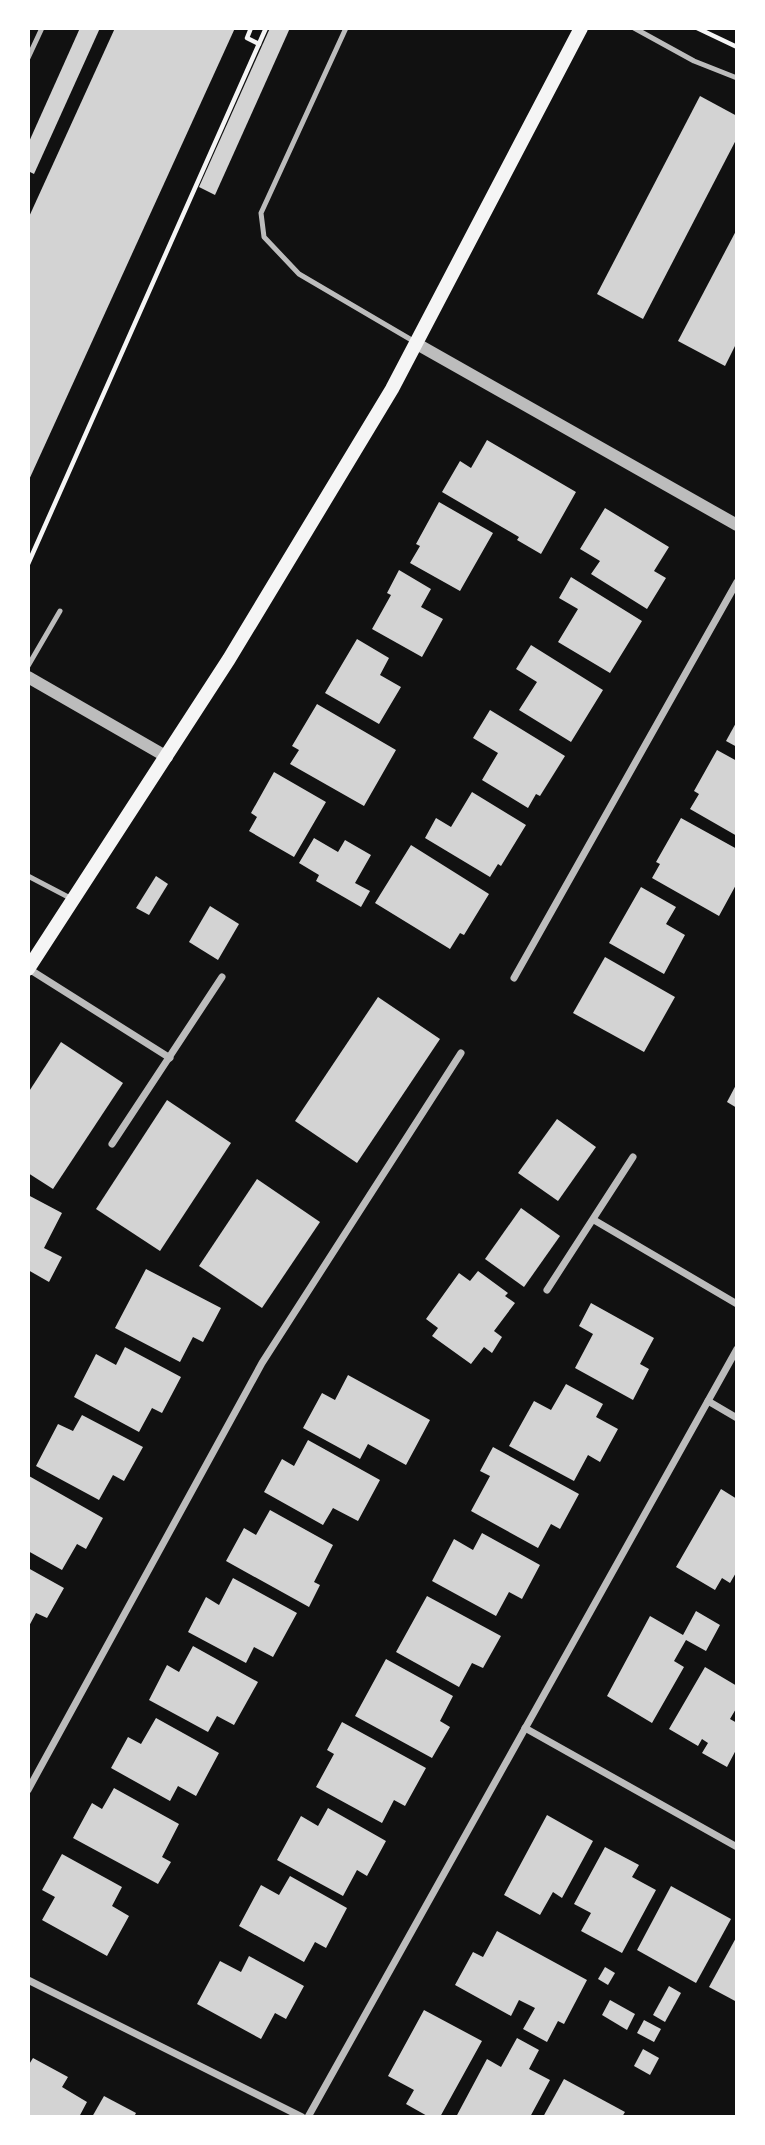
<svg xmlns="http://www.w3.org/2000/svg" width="765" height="2145" viewBox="0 0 765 2145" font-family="Lato,sans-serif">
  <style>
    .building { fill: #d3d3d3 }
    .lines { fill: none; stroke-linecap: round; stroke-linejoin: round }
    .path { stroke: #f5f5f5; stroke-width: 4.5 }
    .service { stroke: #bcbcbc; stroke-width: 5 }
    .minor { stroke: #bcbcbc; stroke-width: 7 }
    .tertiary { stroke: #bcbcbc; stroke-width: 12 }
    .secondary { stroke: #f5f5f5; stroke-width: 14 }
  </style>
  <rect width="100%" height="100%" fill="#111"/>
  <g class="building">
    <path d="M80,28H100L34,174L28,171V144Z"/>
    <path d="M115,28H235L28,482V219Z"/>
    <path d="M270,28H290L215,195L199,187Z"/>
    <path d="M700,96L737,116V138L643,319L597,294Z"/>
    <path d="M737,229V342L725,366L678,341Z"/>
    <path d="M487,440L576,492L541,554L517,540L519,537L442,492L460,461L471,468Z"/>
    <path d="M439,502L493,533L460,591L410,563L420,546L416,544Z"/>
    <path d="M605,508L669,547L654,571L666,578L647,609L591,574L600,561L580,549Z"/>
    <path d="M399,570L431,589L421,607L443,619L422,657L372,629L391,595L387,593Z"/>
    <path d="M571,577L642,621L610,673L558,642L578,609L559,598Z"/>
    <path d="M357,639L389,658L380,675L401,687L379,724L325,693Z"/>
    <path d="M531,645L603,690L571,742L519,710L537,682L516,669Z"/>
    <path d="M317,704L396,750L364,806L290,764L299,750L292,746Z"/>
    <path d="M490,710L565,756L540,796L536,794L528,808L482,780L498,753L473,738Z"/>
    <path d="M737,721V747L726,741Z"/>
    <path d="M717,750L737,761V836L690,809L699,794L694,791Z"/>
    <path d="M274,772L326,802L294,857L249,831L257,817L251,813Z"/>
    <path d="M472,792L526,825L501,866L498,864L490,877L425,838L436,818L451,827Z"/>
    <path d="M681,818L737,849V883L719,916L652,878L660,864L656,862Z"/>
    <path d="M314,838L338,852L345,840L371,855L355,883L370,891L361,907L316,881L319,875L299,863Z"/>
    <path d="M411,845L489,894L464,935L460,933L450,949L375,903Z"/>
    <path d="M156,876L168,884L149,915L136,908Z"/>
    <path d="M641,887L676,907L666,924L685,935L664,974L609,943Z"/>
    <path d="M210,906L239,924L218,960L189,942Z"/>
    <path d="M605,957L675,997L644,1052L573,1013Z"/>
    <path d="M378,997L440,1039L357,1163L295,1121Z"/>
    <path d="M61,1042L123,1083L53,1189L28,1173V1093Z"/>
    <path d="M737,1083V1108L727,1102Z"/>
    <path d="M167,1100L231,1143L160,1251L96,1209Z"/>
    <path d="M557,1119L596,1147L558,1201L518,1173Z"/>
    <path d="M257,1179L320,1222L262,1308L199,1266Z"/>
    <path d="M28,1195L62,1213L44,1248L62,1257L49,1282L28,1270Z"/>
    <path d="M521,1208L560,1236L524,1287L485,1259Z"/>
    <path d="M146,1269L221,1308L203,1342L193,1337L180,1362L115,1328Z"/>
    <path d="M478,1271L508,1293L505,1296L515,1303L494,1331L502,1337L492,1353L484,1347L471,1364L432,1336L438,1328L426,1319L459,1273L470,1281Z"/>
    <path d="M591,1303L654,1338L640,1364L649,1369L633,1400L575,1368L593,1334L579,1326Z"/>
    <path d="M125,1347L181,1377L162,1413L152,1408L139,1432L74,1397L96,1354L116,1365Z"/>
    <path d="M348,1375L430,1420L406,1465L368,1444L360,1459L303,1428L322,1393L335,1400Z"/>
    <path d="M566,1384L603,1404L596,1417L618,1429L600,1462L588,1455L574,1481L509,1446L534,1401L551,1410Z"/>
    <path d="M82,1415L143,1447L124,1481L113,1475L99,1500L36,1466L58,1424L73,1431Z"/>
    <path d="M308,1440L380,1480L358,1521L333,1508L323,1525L264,1492L282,1459L294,1466Z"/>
    <path d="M493,1447L579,1494L560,1529L551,1524L538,1548L471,1511L490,1476L480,1471Z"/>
    <path d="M29,1476L103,1518L86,1549L77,1544L62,1570L28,1551Z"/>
    <path d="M721,1489L737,1499V1571L730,1583L722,1578L715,1590L676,1567Z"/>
    <path d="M270,1510L333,1545L314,1582L320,1585L309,1607L226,1561L244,1528L256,1535Z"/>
    <path d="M482,1533L540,1565L522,1599L509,1592L496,1616L432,1581L454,1539L473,1550Z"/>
    <path d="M28,1568L64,1588L47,1618L36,1613L28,1628Z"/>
    <path d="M233,1578L297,1613L273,1657L254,1647L246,1663L188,1632L206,1597L219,1605Z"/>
    <path d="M427,1596L501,1636L483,1668L472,1663L459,1687L396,1652Z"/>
    <path d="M696,1611L720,1625L706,1651L686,1640L674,1661L684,1667L652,1723L607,1696L650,1616L683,1635Z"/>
    <path d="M193,1646L258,1682L234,1725L217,1716L208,1732L149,1700L167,1665L179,1672Z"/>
    <path d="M386,1659L453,1696L440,1721L450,1727L432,1758L355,1716Z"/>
    <path d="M705,1667L737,1686V1707L730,1719L737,1723V1748L727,1767L702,1753L708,1743L702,1739L698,1746L669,1729Z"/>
    <path d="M156,1718L219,1753L196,1796L178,1786L170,1801L111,1768L128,1737L141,1744Z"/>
    <path d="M342,1722L426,1768L405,1806L394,1800L382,1823L316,1787L334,1754L327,1750Z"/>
    <path d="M114,1788L179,1824L162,1857L171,1862L158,1884L73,1838L92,1803L102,1809Z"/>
    <path d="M328,1808L386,1841L367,1876L357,1870L343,1896L277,1860L301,1816L318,1826Z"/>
    <path d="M547,1815L593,1841L562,1898L553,1892L540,1915L504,1895Z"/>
    <path d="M605,1847L639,1865L632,1877L656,1890L622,1953L581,1931L591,1913L574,1904Z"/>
    <path d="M62,1854L122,1887L112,1906L129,1916L107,1956L42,1920L55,1897L42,1890Z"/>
    <path d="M290,1876L347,1908L326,1948L315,1942L304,1962L239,1926L261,1885L279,1895Z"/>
    <path d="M671,1886L731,1919L696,1983L637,1950Z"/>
    <path d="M497,1931L587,1980L564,2024L558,2021L547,2042L523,2029L535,2008L519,2000L511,2016L455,1985L473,1952L483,1957Z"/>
    <path d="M737,1936V2002L709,1987Z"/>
    <path d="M249,1956L304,1986L286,2019L275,2013L261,2039L197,2004L220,1961L241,1972Z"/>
    <path d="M605,1967L615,1973L608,1985L598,1979Z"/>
    <path d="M669,1986L681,1993L665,2022L653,2015Z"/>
    <path d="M610,2000L635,2014L627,2030L602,2015Z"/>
    <path d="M424,2010L482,2041L440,2117H429L406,2104L414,2090L388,2076Z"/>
    <path d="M644,2020L661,2029L654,2042L637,2033Z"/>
    <path d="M517,2038L539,2050L529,2069L550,2080L530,2117H456L487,2059L501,2067Z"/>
    <path d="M643,2049L659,2058L650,2075L634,2066Z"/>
    <path d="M33,2058L68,2077L62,2087L87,2102L79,2117H28V2066Z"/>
    <path d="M564,2079L625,2112L622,2117H543Z"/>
    <path d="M104,2096L136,2113L134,2117H92Z"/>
  </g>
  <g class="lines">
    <g class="path">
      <path d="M251,28L247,38L259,44"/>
      <path d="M697,28L737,47"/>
      <path d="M28,564L266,28"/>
    </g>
    <g class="service">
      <path d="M346,28L261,213L264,237L299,274L415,342"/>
      <path d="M634,28L694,61L737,78"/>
      <path d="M28,58L42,28"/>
      <path d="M28,666L60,611"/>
      <path d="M28,876L72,899"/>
    </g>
    <g class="minor">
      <path d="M29,969L170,1058"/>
      <path d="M514,978L737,582"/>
      <path d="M112,1144L222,977"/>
      <path d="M594,1220L737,1304"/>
      <path d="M547,1290L633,1157"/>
      <path d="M708,1401L737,1418"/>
      <path d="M525,1728L737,1847"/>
      <path d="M28,1790L262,1363L461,1053"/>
      <path d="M28,1980L302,2117"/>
      <path d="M308,2117L737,1349"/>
    </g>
    <g class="tertiary">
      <path d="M417,344L737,525"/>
      <path d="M28,677L167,757"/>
    </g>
    <path class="secondary" d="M28,969L229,659L392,389L581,28"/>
  </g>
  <rect width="765" height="2145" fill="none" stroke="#ffffff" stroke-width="60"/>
</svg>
